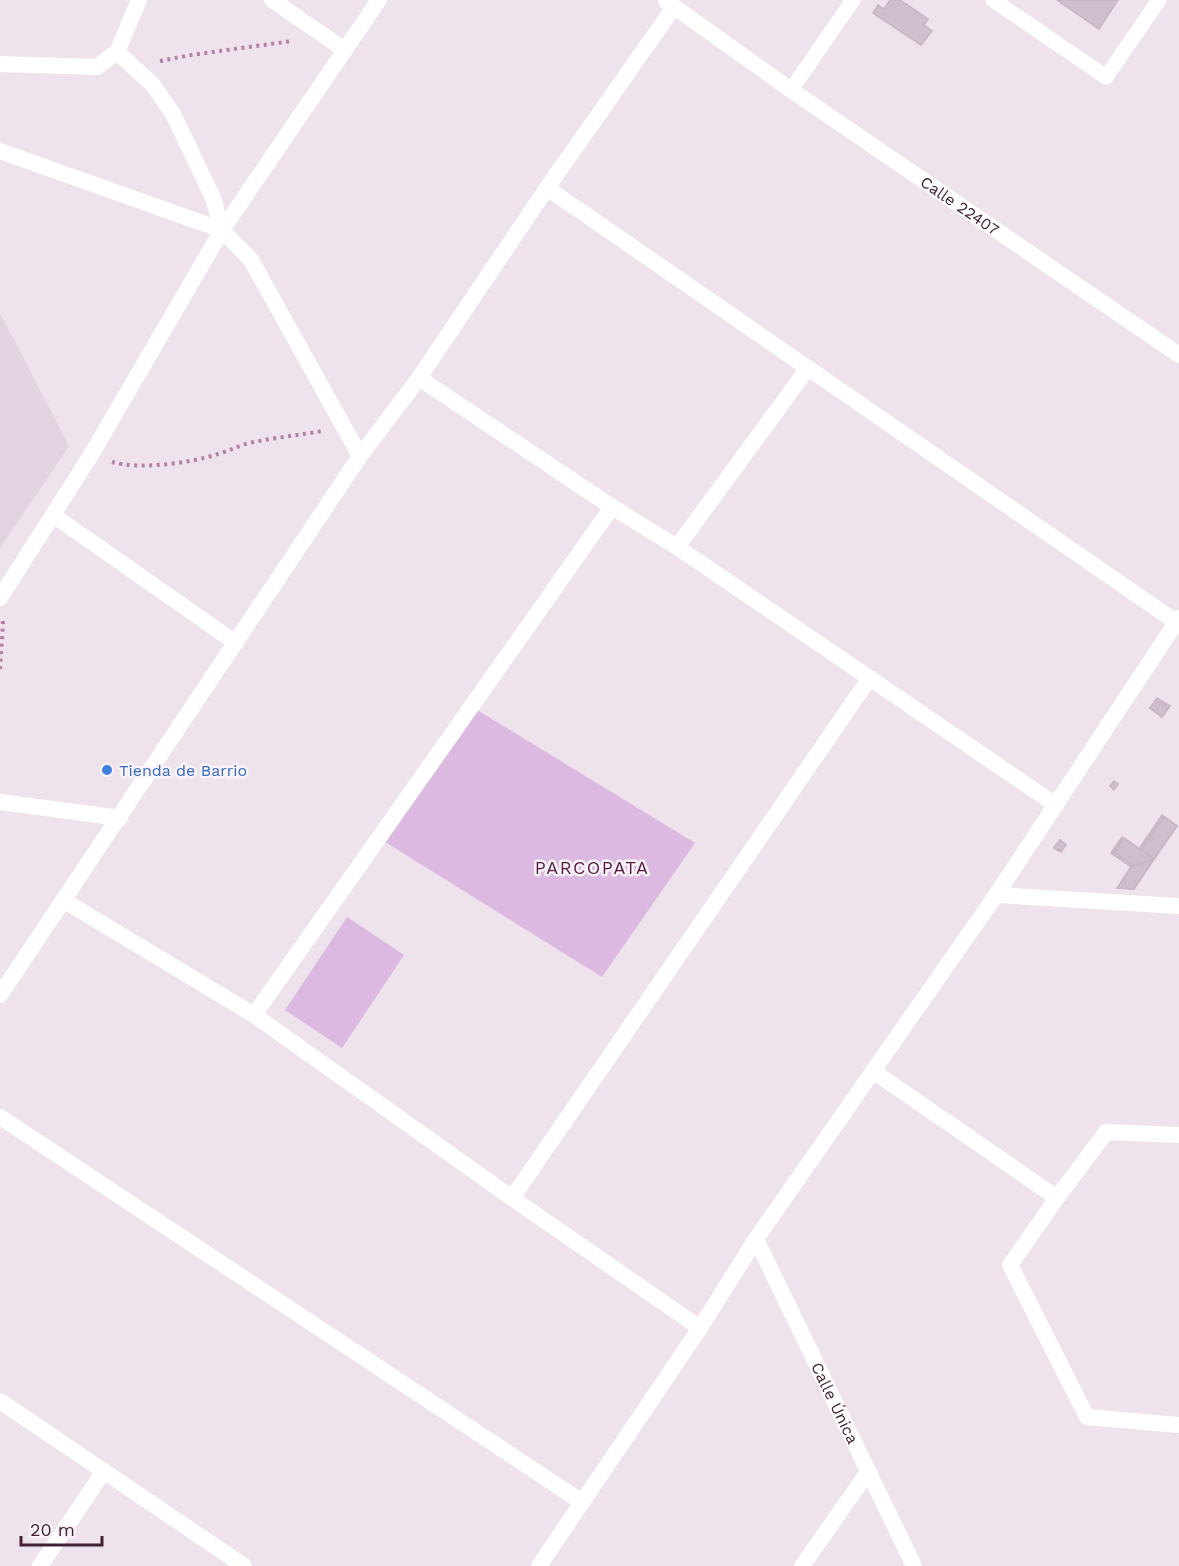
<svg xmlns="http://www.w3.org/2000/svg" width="1179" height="1566" viewBox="0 0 1179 1566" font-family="'Work Sans',sans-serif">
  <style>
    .built { fill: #e2d3e0 }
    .green { fill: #dcb9e1 }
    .building { fill: #cfbecc; stroke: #c8b4c4; stroke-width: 1.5 }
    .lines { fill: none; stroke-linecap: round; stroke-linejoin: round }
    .path { stroke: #b480a5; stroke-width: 4; stroke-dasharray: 3 4.5; stroke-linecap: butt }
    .service { stroke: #fff; stroke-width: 15 }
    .minor { stroke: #fff; stroke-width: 16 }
    .shop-dot { fill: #3f7fe0; stroke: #faf3f9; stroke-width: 2 }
    .labels { text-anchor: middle; stroke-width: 5; stroke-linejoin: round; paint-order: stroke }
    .street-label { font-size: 16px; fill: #412036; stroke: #faf3f9 }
    .shop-label { font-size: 16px; fill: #366cbe; stroke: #faf3f9; text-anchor: start }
    .neighbourhood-label { font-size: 18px; letter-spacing: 1.5px; fill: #551a3f; stroke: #faf3f9 }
  </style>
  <rect width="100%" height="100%" fill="#eee2ec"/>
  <path class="built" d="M0,313L69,446L0,548Z"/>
  <g class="green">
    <path d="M474,708L695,843L602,977L382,840Z"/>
    <path d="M347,917L404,955L342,1048L285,1010Z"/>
  </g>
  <g class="building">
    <path d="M890,0H900L928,19L924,25L932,31L921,45L873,13L878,5L884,9Z"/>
    <path d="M1057,0H1118L1099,29Z"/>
    <path d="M1157,698L1170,706L1162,717L1150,708Z"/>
    <path d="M1156,700L1168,708L1162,717L1150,708Z"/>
    <path d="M1114,781L1118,784L1114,790L1110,786Z"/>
    <path d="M1162,815L1177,826L1154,859L1139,849Z"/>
    <path d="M1164,817L1177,826L1154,859L1141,850Z"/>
    <path d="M1122,837L1139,849L1154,859L1131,867L1111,853Z"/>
    <path d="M1124,838L1154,859L1134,889L1119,888L1134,866L1114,852Z"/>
    <path d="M1060,840L1065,844L1059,851L1054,848Z"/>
    <path d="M1060,840L1066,845L1061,852L1054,848Z"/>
    <path d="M1154,859L1134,889L1117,888L1131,867Z"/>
  </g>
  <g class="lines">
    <g class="path">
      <path d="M160,61L191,55L292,41"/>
      <path d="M112,462C140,470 191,463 218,454C229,451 238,446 249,443C273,438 298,435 323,431"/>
      <path d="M0,669L3,623L2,618"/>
    </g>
    <g class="service">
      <path d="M993,0L1106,77L1159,0"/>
      <path d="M791,90L853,0"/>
    </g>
    <g class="minor">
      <path d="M272,0L345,50"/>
      <path id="s1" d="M666,1L791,90L1179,355"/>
      <path d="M117,52L153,85L173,114L213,198L222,230"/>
      <path d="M0,64L97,67L117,52L139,0"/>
      <path d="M0,151L222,230L251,260L360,456"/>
      <path d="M547,188L1176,622"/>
      <path d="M419,378L612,507L677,547L1056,805"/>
      <path d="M53,515L236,643"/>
      <path d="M677,547L808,368"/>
      <path d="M0,598L91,455L222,230L379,0"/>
      <path d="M0,802L120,818"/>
      <path d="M996,895L1179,906"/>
      <path d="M63,900L254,1015L512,1198L700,1328"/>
      <path d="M0,995L360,456L419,378L547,188L674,7"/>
      <path d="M254,1015L612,507"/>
      <path d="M873,1071L1057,1198"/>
      <path d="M0,1117L582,1502"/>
      <path d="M1179,1135L1106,1132L1057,1198L1010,1265L1087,1417L1179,1425"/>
      <path d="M512,1198L869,679"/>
      <path id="s2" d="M756,1239L914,1566"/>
      <path d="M0,1401L244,1566"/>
      <path d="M40,1566L104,1471"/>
      <path d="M539,1566L700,1328L756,1239L996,895L1179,618"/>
      <path d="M802,1566L868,1472"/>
    </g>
  </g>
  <circle class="shop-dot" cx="107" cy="770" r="6"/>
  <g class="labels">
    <g class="street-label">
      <text dy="6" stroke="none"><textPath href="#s1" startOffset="358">Calle 22407</textPath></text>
      <text dy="6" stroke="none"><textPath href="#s2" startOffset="182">Calle Única</textPath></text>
    </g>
    <g class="shop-label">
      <text x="119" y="776">Tienda de Barrio</text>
    </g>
    <g class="neighbourhood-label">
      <text x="592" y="874">PARCOPATA</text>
    </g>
  </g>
  <path d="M21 1536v9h81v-9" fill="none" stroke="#412036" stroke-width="3"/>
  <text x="30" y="1536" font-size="18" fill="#412036" stroke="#faf3f9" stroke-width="4.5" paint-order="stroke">20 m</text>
</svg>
